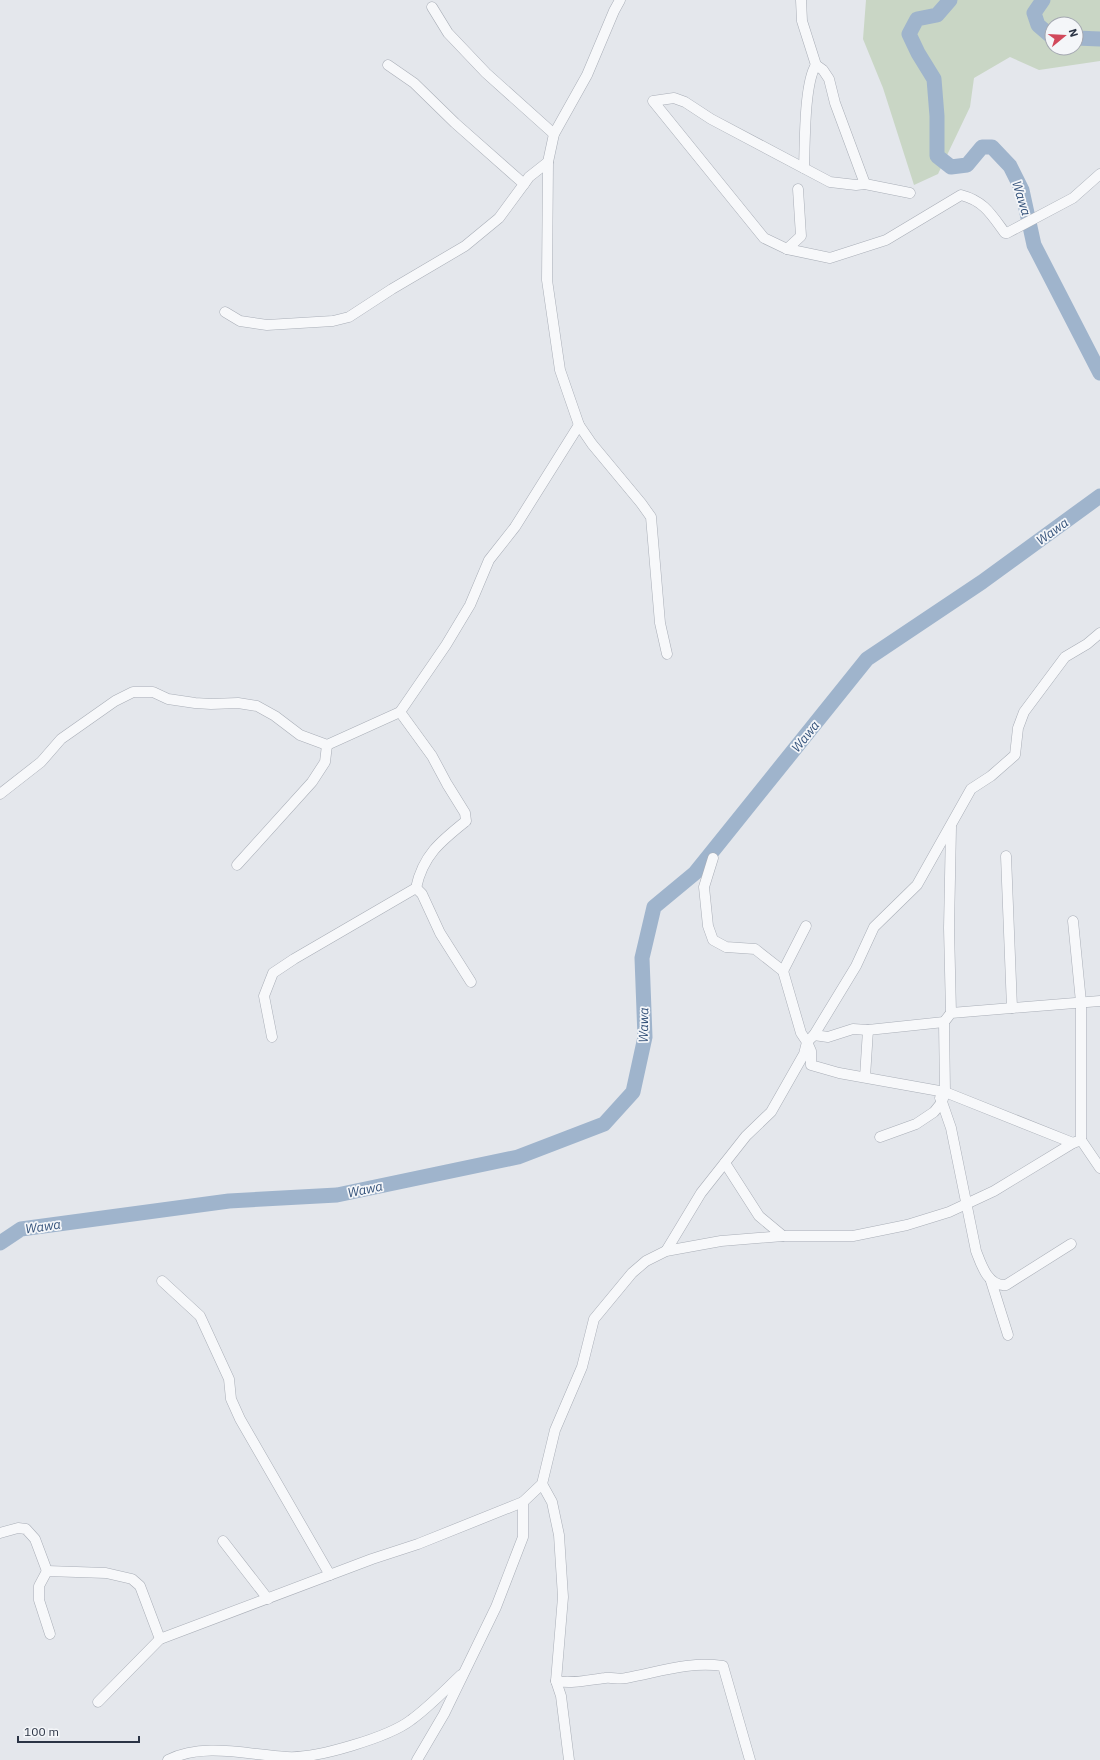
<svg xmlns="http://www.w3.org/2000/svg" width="1100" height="1760" viewBox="0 0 1100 1760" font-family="'IBM Plex Sans',sans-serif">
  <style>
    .green { fill: #c9d6c5; fill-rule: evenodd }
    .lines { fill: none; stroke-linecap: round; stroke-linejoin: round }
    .river { stroke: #9fb4cc; stroke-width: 15 }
    .minor-casing { stroke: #a9aeb7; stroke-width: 11 }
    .minor { stroke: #f7f8fa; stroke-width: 10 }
    .labels { text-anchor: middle; stroke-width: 3.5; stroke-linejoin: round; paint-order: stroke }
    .water-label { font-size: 13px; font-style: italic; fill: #34527a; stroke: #f4f6f9 }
  </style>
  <rect width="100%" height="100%" fill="#e4e7ec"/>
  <path class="green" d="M866,0H1100V61L1039,70L1010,57L974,78L970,107L938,174L914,185L883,88L863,39ZM1052,24H1076V48H1052Z"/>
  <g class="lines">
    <g class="river">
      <path d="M950,0L937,15L917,19L909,34L918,53L934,79L937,116V156L951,167L967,165L982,147H992L1010,166L1022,190L1034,245L1100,373"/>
      <path d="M1043,0L1034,13L1038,25L1052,37"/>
      <path d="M1076,38L1100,39"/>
      <path d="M0,1243L21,1229L229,1201L337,1195L518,1157L604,1124L633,1092L645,1037L642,958L654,907L695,873L867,659L982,582L1100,496"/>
    </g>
    <defs>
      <g id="minor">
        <path d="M620,0L614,11L587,75L554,134L548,162L547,280L560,370L579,425L592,444L641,503L651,517L660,623L667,654"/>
        <path d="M801,0L802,21L816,65L823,70L829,79L835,103L865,184"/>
        <path d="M432,7L448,33L486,73L554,134"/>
        <path d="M804,168C805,144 804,83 816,65"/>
        <path d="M524,184L529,177L548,162"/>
        <path d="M798,189L801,236L787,249L764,238L653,101L674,98L685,102L711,119L830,182L856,185L865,184L910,193"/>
        <path d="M787,249L830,258L886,240L961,195C984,201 991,214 1005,233H1007L1073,198L1100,174"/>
        <path d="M225,312L240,321L267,325L333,321L349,317L392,289L465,246L499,218L524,184L455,123L414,83L388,65"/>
        <path d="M0,794L41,762L61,739L115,701L133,692H153L168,699L195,703L211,704L238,703L257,706L275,716L300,735L327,745L400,712L446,645L470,605L489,560L515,527L579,425"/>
        <path d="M951,827L949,928L951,1013"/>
        <path d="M1006,856L1012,1008"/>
        <path d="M237,865L312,782L325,762L327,745"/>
        <path d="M416,888L422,894L440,933L471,982"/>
        <path d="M1073,921L1081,1002V1140"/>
        <path d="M783,971L806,926"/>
        <path d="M814,1035L828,1037L853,1029L868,1030L944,1022"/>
        <path d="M272,1037L264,996L273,973L294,959L416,888C423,855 441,841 466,821L465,813L447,784L432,756L400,712"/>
        <path d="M865,1077L868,1030"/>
        <path d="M880,1137L916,1124L934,1112L942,1102L940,1098"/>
        <path d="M1073,1143L945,1092L839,1073L811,1065V1051L807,1042L814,1035L856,966L874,927L917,885L971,789L991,776L1015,755L1018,728L1024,712L1065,657L1087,644L1100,633"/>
        <path d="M725,1163L759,1216L783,1236"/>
        <path d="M1071,1244L1006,1285C988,1287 981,1264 976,1251L951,1128L942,1102L945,1092L944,1022L951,1013L1100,1001"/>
        <path d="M666,1251L701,1193L746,1136L771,1112L804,1054L807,1042L801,1033L783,971L755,949L726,947L713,940L708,926L704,887L713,858"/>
        <path d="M162,1281L200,1316L229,1379L231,1399L240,1419L330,1575"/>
        <path d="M991,1281L1008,1335"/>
        <path d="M542,1484L552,1502L559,1535L563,1597L556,1681L561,1696L569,1760"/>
        <path d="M0,1533L18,1528L26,1529L35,1539L47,1571"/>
        <path d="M223,1541L268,1599"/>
        <path d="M50,1634L39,1600V1586L47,1571L106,1573L132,1579L140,1586L160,1639"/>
        <path d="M556,1681C573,1684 588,1680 605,1678C612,1677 619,1680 626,1678C659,1672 689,1661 723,1666L750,1760"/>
        <path d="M98,1702L160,1639L372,1559L418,1544L523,1502"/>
        <path d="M168,1760C204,1742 249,1755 287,1757C316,1759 389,1737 411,1720C429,1707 445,1690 461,1675"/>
        <path d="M417,1760L444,1714L496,1607L523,1537V1502L542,1484L555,1430L582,1367L594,1319L632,1273L646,1261L666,1251L721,1241L783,1236H853L907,1225L949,1212L994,1191L1073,1143L1081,1140L1100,1168"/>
      </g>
    </defs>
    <use href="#minor" class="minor-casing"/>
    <use href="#minor" class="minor"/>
  </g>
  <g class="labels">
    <g class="water-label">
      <text transform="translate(1022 198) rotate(73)" y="5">Wawa</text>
      <text transform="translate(1052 531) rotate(-36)" y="5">Wawa</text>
      <text transform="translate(805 736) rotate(-51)" y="5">Wawa</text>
      <text transform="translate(643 1025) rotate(-89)" y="5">Wawa</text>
      <text transform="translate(365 1189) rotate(-12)" y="5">Wawa</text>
      <text transform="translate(43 1226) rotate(-8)" y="5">Wawa</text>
    </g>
  </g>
  <g transform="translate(1064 36) rotate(72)"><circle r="19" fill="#f4f6f9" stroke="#a4a8b1"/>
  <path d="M0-3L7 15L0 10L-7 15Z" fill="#d1495b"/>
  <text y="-6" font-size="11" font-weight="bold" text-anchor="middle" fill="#2b3445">N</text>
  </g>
  <path d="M18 1736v6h121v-6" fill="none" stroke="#2b3445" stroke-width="2"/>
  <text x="24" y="1736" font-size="12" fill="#2b3445" stroke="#f4f6f9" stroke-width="3" paint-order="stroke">100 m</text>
</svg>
